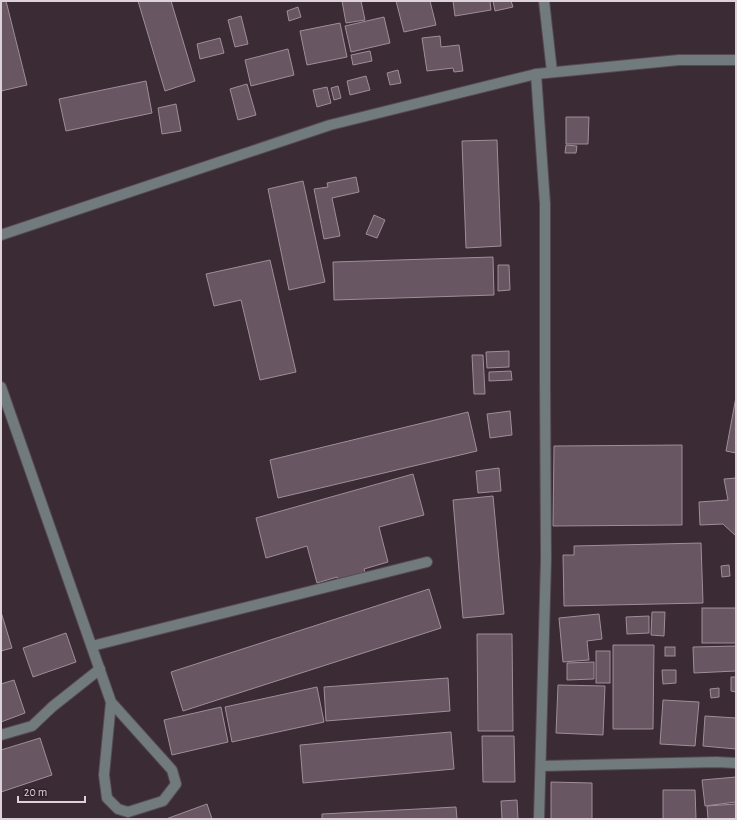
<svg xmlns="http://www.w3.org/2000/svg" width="737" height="820" viewBox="0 0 737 820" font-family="'Alegreya Sans',sans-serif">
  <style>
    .building { fill: #685762; stroke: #9f8d99 }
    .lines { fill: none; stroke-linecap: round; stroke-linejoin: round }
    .minor-casing { stroke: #574953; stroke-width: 12 }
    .minor { stroke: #717b7d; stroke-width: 10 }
  </style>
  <rect width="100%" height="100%" fill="#3a2b35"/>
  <g class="building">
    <path d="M1,1H6L27,85L1,91Z"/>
    <path d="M138,1H171L195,81L165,91Z"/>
    <path d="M342,1H361L365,20L346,23Z"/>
    <path d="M396,1H430L436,25L404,32Z"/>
    <path d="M453,1H490L491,10L455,16Z"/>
    <path d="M493,1H511L513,7L495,11Z"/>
    <path d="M298,7L301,17L289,21L287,11Z"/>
    <path d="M241,16L248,44L235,47L228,20Z"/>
    <path d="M384,17L390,43L351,52L345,26Z"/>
    <path d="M340,23L347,57L307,65L300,31Z"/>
    <path d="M440,36L441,47L459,45L463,71L454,72L453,68L427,71L422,38Z"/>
    <path d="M220,38L224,53L200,59L197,44Z"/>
    <path d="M288,49L294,75L251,86L245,60Z"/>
    <path d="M370,51L372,61L353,65L351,55Z"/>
    <path d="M398,70L401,83L390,85L387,73Z"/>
    <path d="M366,76L370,90L350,95L347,81Z"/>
    <path d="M146,81L152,113L66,131L59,99Z"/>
    <path d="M247,84L256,115L238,120L230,89Z"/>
    <path d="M338,86L341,98L334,100L331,88Z"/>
    <path d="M327,87L331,103L317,107L313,90Z"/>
    <path d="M176,104L181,131L162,134L158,108Z"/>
    <path d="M566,117H589L588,144H566Z"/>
    <path d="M497,140L501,246L466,248L462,141Z"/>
    <path d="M566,145L577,146L576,153H565Z"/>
    <path d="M356,177L359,192L332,198L340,236L324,239L314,189L328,187L327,183Z"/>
    <path d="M303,181L325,282L289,290L268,189Z"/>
    <path d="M374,215L385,220L377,238L366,234Z"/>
    <path d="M493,257L494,295L334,300L333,262Z"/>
    <path d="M270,260L296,372L260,380L241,300L214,306L206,274Z"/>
    <path d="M498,265H509L510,290L498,291Z"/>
    <path d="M509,351V367L487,368L486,352Z"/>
    <path d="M472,355H483L485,394H474Z"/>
    <path d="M511,371L512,380L489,381V372Z"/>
    <path d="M736,397V453L726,451Z"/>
    <path d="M510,411L512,435L490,438L487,414Z"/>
    <path d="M468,412L477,451L278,498L270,460Z"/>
    <path d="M682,445V525L553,526L554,446Z"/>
    <path d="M499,468L501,491L478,493L476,471Z"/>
    <path d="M413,474L424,515L379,527L388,562L364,569L365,572L338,580L337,577L317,583L307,546L266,558L256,518Z"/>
    <path d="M736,478V536L723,524L700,525L699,502L728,500L724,479Z"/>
    <path d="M493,496L504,614L463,618L453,500Z"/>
    <path d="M701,543L703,603L564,606L563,555H574V546Z"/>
    <path d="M729,565L730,576L722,577L721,566Z"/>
    <path d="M429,589L441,628L183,711L171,672Z"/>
    <rect x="702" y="608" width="34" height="35"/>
    <path d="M1,612L12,648L1,651Z"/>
    <path d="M652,612H665L664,636L651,635Z"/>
    <path d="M599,614L602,639L587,641L589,660L563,662L559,618Z"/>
    <path d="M649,616V633L627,634L626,617Z"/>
    <path d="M66,633L76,662L33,677L23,648Z"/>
    <path d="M477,634H512L513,731H478Z"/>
    <path d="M613,645H654L653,729H613Z"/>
    <path d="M736,646V671L694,673L693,647Z"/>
    <rect x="665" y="647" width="10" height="9"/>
    <rect x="596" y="651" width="14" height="32"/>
    <path d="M594,662V679L567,680V663Z"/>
    <path d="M662,670H676V683L663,684Z"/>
    <path d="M731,677H736V692L731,691Z"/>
    <path d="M448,678L450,711L326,721L324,687Z"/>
    <path d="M14,680L25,713L1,722V684Z"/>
    <path d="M558,685L605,686L603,735L556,733Z"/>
    <path d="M317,687L324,722L232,742L225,707Z"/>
    <path d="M719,688V697L711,698L710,689Z"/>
    <path d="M663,700L699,702L695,746L660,744Z"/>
    <path d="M221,707L228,742L172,755L164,720Z"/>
    <path d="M705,716L736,718V749L703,746Z"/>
    <path d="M451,732L454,769L303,783L300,745Z"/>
    <path d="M482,736H514L515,782H483Z"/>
    <path d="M40,738L52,775L1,792V750Z"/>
    <path d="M736,777V802L705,806L702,780Z"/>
    <path d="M551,782L592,783V819H551Z"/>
    <path d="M663,790H695L696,819H663Z"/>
    <path d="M517,800L518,819H502L501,801Z"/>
    <path d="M207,804L212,819H166Z"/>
    <path d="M736,804V819H708L707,806Z"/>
    <path d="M456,807L457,819H322V814Z"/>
  </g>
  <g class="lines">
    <defs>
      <g id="minor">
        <path d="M544,1L552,72"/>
        <path d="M536,74L545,204V382L546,559L539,819"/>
        <path d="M1,235L330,125L536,74L679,60H736"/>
        <path d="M1,387L111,702L172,770L176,784L163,801L128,812L118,809L107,798L104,775L111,702"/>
        <path d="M92,646L427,562"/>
        <path d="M1,735L32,726L52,707L100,669"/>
        <path d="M541,766L716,762L736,763"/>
      </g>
    </defs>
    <use href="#minor" class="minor-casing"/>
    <use href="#minor" class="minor"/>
  </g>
  <rect width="737" height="820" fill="none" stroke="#ddd2d9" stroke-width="4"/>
  <path d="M18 796v6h67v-6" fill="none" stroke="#ddd2d9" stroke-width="2"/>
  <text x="24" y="796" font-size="12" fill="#ddd2d9" stroke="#30212b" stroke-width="3" paint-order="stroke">20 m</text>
</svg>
